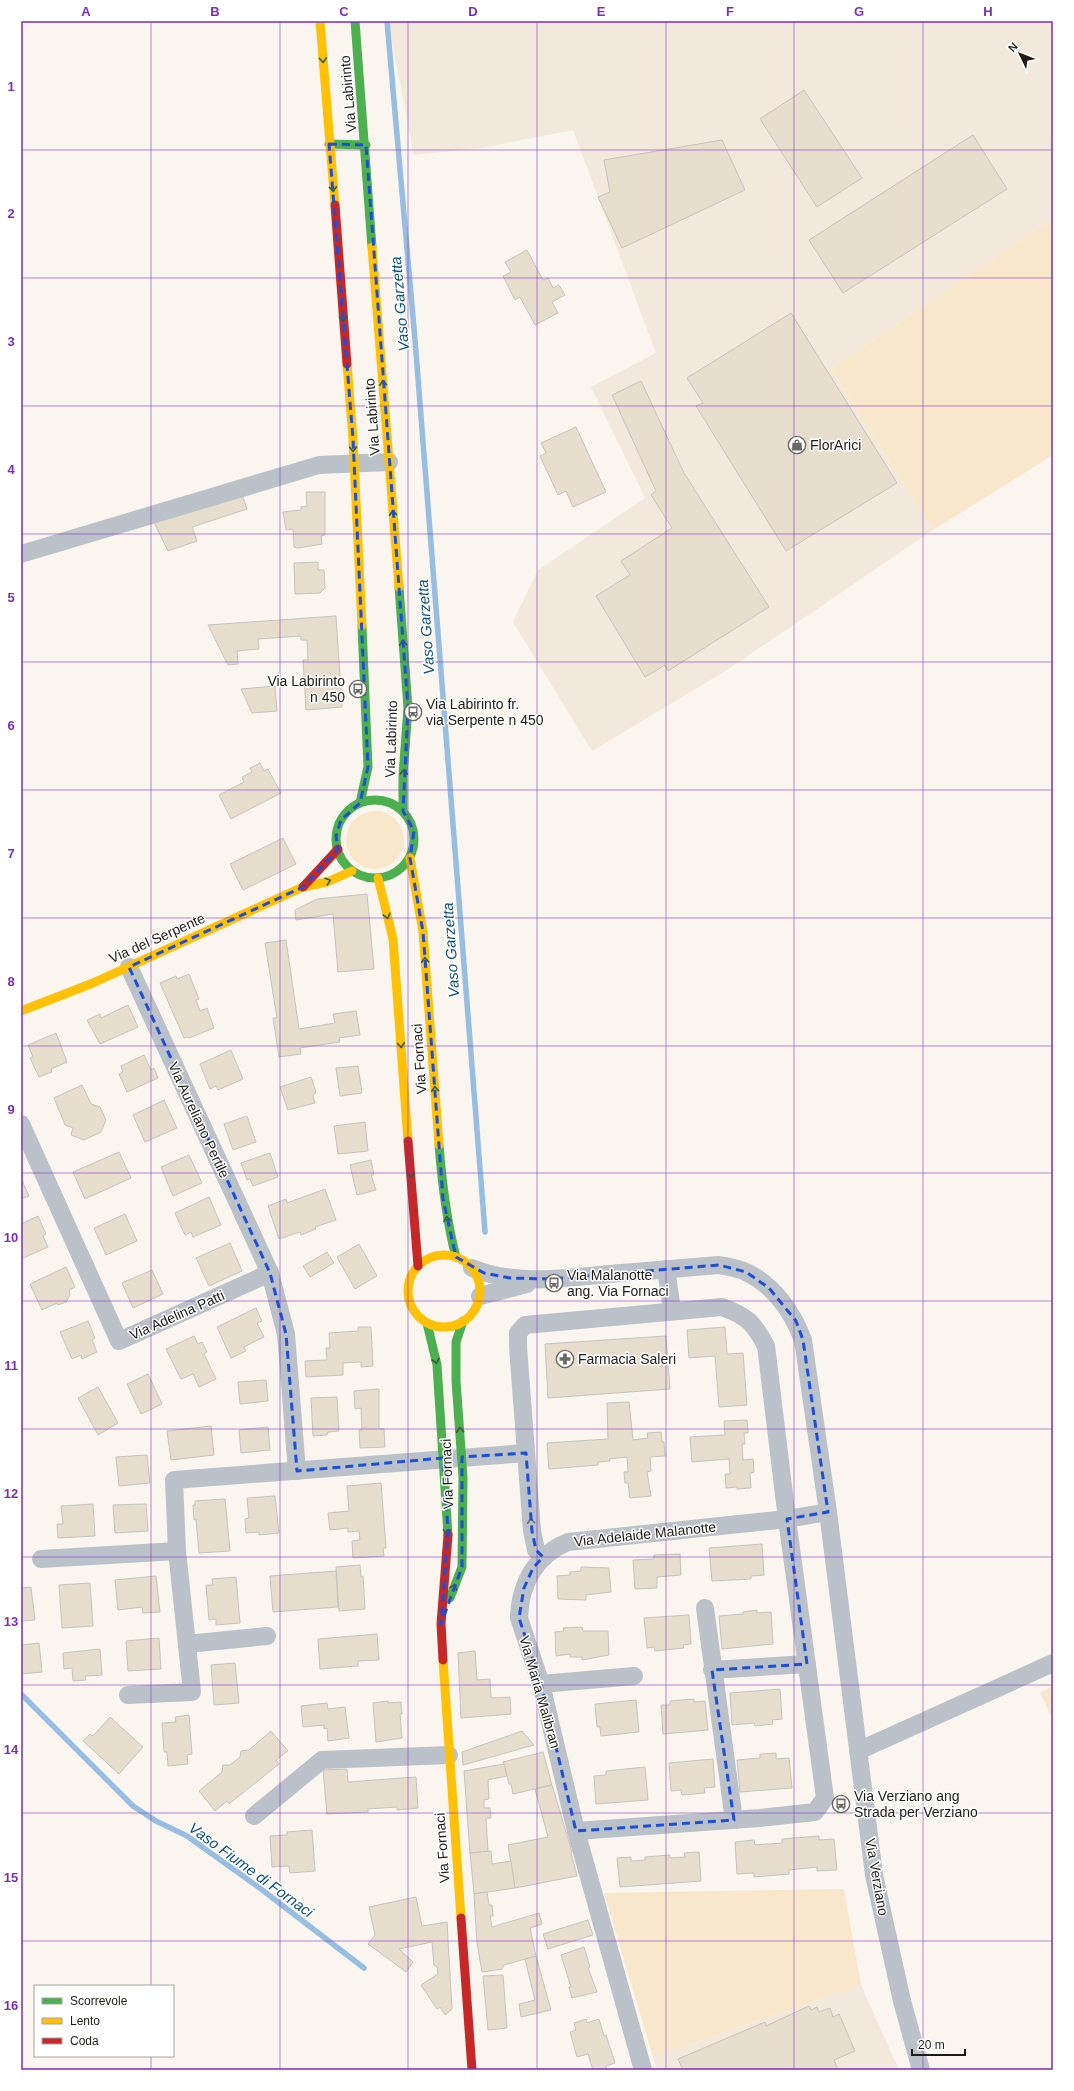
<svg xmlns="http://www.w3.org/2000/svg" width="1074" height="2091" viewBox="0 0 1074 2091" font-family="Helvetica,sans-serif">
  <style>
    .built { fill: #f2e8dc }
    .green { fill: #f9e7cb }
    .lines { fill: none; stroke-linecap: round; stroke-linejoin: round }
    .stream { stroke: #97bee1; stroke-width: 5.5 }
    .building { fill: #e7ddcd; stroke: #c6c2be }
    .street { stroke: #bac1c8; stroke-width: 18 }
    .fast { stroke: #4caf50; stroke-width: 9 }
    .slow { stroke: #ffc107; stroke-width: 9 }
    .jam { stroke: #c62828; stroke-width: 9 }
    .oneway { stroke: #335e30 }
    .oneway2 { stroke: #6c6e6f }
    .marked { fill: none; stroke: #1d4ed8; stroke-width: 3; stroke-dasharray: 8 5; stroke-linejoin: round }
    .grid { fill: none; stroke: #7b2cbf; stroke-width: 1; stroke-opacity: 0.55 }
    .labels { text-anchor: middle; stroke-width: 3; stroke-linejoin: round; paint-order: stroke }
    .street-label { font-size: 14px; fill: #1e1b16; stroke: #fff }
    .poi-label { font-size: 14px; fill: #1e1b16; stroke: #fff; text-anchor: start }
    .water-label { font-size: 15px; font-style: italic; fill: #0c4f81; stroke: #fff }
    .neatline { fill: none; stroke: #7b2cbf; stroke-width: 1.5 }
    .grid-label { font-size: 13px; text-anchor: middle; font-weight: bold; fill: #7b2cbf }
  </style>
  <rect width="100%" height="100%" fill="#faf5ef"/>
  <g class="built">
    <path d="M388,21H1053V218L831,369L933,530L727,670L592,751L513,622L538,570L645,498L591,387L656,353L573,130L481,148L414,155Z"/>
    <path d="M861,1985L899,2070H657L653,2057Z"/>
  </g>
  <g class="green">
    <path d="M1053,218V455L933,530L831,369Z"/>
    <circle cx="375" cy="840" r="29"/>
    <path d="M1053,1686V1720L1040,1693Z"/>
    <path d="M844,1889L861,1985L653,2057L604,1893Z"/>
  </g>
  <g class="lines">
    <g class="stream">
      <path d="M387,21L415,340L485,1232"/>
      <path d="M21,1694L133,1806L156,1821L187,1836L261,1889L364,1968"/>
    </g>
  </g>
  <g class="building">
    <path d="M804,90L862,178L817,207L760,119Z"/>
    <path d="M973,135L1007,189L843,293L809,240Z"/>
    <path d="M722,140L745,190L622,248L598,197L610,192L604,160Z"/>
    <path d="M527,250L543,280L548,278L553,288L559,285L565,295L552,302L558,313L535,325L520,297L515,300L503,276L511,272L505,262Z"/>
    <path d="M791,313L897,483L786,551L696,406L703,403L687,378Z"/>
    <path d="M641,381L684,473L769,607L668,671L665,665L645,677L596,596L630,575L621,561L672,528L651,495L656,491L612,395Z"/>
    <path d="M576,427L606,492L573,507L566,491L558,495L540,456L546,453L541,443Z"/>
    <path d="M306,492H325V535L321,536L322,544L298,548L294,547L293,529L286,530L283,512L301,510V507L307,506Z"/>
    <path d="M242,495L247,509L192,527L197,541L168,551L154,522Z"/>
    <path d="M318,562V570H324L325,588L320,593L295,594L294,563Z"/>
    <path d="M336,616L342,707L306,710L303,660H308L307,640H301V636L258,639L259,649L237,651L238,664L228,665L208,625Z"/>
    <path d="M275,686L277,711L252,713L241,689Z"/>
    <path d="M260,763L264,771L268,769L281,793L231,819L219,795L244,782L242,777L252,772L250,768Z"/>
    <path d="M283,838L296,864L243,890L230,864Z"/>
    <path d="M367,894L374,969L338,972L333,914L296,920L295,910L317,899Z"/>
    <path d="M286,940L299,1029L335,1023L333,1014L356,1011L360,1035L339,1038L340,1042L300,1048L301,1054L279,1057L273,1018H277L265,943Z"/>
    <path d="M189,974L199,999L196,1000L200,1011L207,1008L214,1028L189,1038L188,1037L184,1038L160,983L176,976L177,979Z"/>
    <path d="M128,1005L138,1027L100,1044L87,1020L100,1014L101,1018Z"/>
    <path d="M56,1033L67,1062L51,1069L52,1072L39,1077L30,1058L33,1057L28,1045Z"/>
    <path d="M231,1050L243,1079L218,1090L216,1086L210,1089L200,1064Z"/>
    <path d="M144,1055L151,1070L154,1068L158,1078L127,1092L119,1074L123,1072L121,1066Z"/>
    <path d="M358,1066L362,1093L340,1096L336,1068Z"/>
    <path d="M311,1077L316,1092L313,1096L315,1103L288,1110L280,1087Z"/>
    <path d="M82,1085L91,1104L100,1107L106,1120L101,1132L84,1140L71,1135L73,1128L65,1125L54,1098Z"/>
    <path d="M164,1100L177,1128L145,1142L133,1115Z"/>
    <path d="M247,1116L256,1142L233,1150L224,1124Z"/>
    <path d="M365,1122L368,1151L338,1154L334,1126Z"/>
    <path d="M119,1152L131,1178L85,1199L73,1172Z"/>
    <path d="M270,1153L278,1177L253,1186L250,1179L247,1180L241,1163Z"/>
    <path d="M189,1155L202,1183L173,1196L161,1167Z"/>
    <path d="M371,1160L374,1175H371L376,1190L357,1195L350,1165Z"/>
    <path d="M21,1178L29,1196L21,1199Z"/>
    <path d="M325,1189L336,1220L315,1227L316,1229L301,1235L300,1232L279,1239L268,1206L286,1199L287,1203Z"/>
    <path d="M209,1197L221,1225L193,1237L191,1232L185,1235L175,1213Z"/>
    <path d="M125,1214L137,1241L106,1255L94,1228Z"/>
    <path d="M38,1216L46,1234L43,1236L48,1247L21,1259V1224Z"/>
    <path d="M230,1243L242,1271L209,1286L196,1258Z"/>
    <path d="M359,1244L377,1276L355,1289L337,1257Z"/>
    <path d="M327,1252L334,1263L310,1277L303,1266Z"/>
    <path d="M66,1267L75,1287L69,1290L70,1295L66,1302L58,1305L57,1303L42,1310L30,1284Z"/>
    <path d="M152,1270L163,1294L133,1308L122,1283Z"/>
    <path d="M256,1308L262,1321L257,1323L264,1337L244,1347L246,1351L231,1358L217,1327Z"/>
    <path d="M88,1321L95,1338L92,1340L97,1352L82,1359L81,1355L72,1359L60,1332Z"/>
    <path d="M358,1327H371L373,1366L361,1367V1362L343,1363V1375L306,1377L305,1361L327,1360L326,1348H330L329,1333L358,1331Z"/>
    <path d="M725,1327L727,1354L743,1353L747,1405L719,1407L715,1356L689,1358L687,1330Z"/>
    <path d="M194,1336L198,1344L202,1342L207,1352L204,1354L216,1379L199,1387L193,1374L181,1379L166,1349Z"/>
    <path d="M666,1336L670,1389L548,1398L545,1344Z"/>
    <path d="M148,1374L162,1404L141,1414L127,1384Z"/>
    <path d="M266,1380L268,1401L240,1404L238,1382Z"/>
    <path d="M98,1387L118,1423L98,1435L78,1398Z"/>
    <path d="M379,1389V1429H384L385,1447L360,1448L359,1430H362L361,1408L355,1409L354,1391Z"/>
    <path d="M337,1397L339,1431L328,1432L327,1435L313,1436L311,1398Z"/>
    <path d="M629,1402L633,1440L648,1438L647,1433L661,1432L662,1442H664L665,1456L650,1457L651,1471L647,1472L651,1496L630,1498L628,1483H625L624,1472H628L627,1457L609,1459L610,1461L598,1462V1465L549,1469L547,1443L608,1439L607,1403Z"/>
    <path d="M747,1420L748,1433H744L745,1444H742L743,1460L753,1459L754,1472L750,1473L751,1488L737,1489V1487L726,1488L725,1474H730L729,1459L692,1462L690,1437L725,1435L724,1421Z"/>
    <path d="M211,1426L214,1455L171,1460L167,1431Z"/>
    <path d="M268,1427L270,1450L241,1453L239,1430Z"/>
    <path d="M147,1455L150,1483L119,1486L116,1457Z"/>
    <path d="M381,1483L386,1548H383L384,1556L353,1558L352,1541L360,1540L359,1531L348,1532V1528L330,1530L328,1513L349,1511L347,1486Z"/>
    <path d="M275,1496L279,1533L259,1535V1532L246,1533L245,1519L249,1518L247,1498Z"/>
    <path d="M225,1499L230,1551L199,1553L196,1519L194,1520L193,1505H195V1501Z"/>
    <path d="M93,1504L95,1536L58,1538L57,1524H63L61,1506Z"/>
    <path d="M146,1504L148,1531L115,1533L113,1505Z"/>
    <path d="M762,1544L764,1575L751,1576V1579L712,1581L709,1548Z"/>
    <path d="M680,1554L681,1575L657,1577V1588L635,1589L633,1560L654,1559V1555Z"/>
    <path d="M360,1565L361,1577L363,1576L365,1609L339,1611L336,1567Z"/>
    <path d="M581,1567L609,1568L611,1592L586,1595V1600L558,1599L557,1576L570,1575V1572L581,1571Z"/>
    <path d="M336,1571L338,1607L273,1612L270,1576Z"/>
    <path d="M156,1576L160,1612L143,1613L142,1607L118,1610L115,1580Z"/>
    <path d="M236,1577L240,1623L216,1625V1619L209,1620L206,1585H213L212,1579Z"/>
    <path d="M90,1583L93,1626L62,1628L59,1585Z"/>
    <path d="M31,1587L35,1620L21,1621V1588Z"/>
    <path d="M757,1610V1613L771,1612L773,1644L722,1649L719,1616L743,1614V1612Z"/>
    <path d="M689,1615L691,1644L683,1645L684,1648L655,1651L654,1647L647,1648L644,1618Z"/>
    <path d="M582,1627L583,1631H608L609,1655L582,1660V1657H570V1654L556,1656L555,1632L564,1631L563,1628Z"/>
    <path d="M377,1634L379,1660L358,1661V1666L320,1669L318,1639Z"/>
    <path d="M159,1638L161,1669L128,1671L126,1641Z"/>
    <path d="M39,1643L42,1672L21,1674V1645Z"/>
    <path d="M100,1649L102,1675L85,1676L86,1680L73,1681L72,1668L64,1669L63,1653Z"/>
    <path d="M475,1651L477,1680L490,1679L491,1698L510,1697L511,1714L461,1718L458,1653Z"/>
    <path d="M235,1663L239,1703L214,1705L211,1665Z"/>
    <path d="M780,1689L782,1719L772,1720L773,1724L755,1726L754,1723L732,1725L730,1693Z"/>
    <path d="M694,1699V1702L705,1701L708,1730L663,1734L661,1705H670V1701Z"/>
    <path d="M636,1700L639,1732L601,1736L600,1727H597L595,1704Z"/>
    <path d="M388,1701V1703L401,1702L402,1714H400L402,1738L376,1742L373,1703Z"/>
    <path d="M327,1703L328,1709L345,1707L349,1738L328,1741L327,1728L324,1729V1725L303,1727L301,1706Z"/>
    <path d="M189,1715L192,1754L187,1755L188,1764L168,1766L167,1752H164L162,1723L176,1722L175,1717Z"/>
    <path d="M110,1717L143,1747L119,1774L83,1741L90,1734L93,1736Z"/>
    <path d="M271,1731L288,1751L276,1760L279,1764L229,1804L227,1801L215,1811L199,1791L222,1772L223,1765H230L240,1757L241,1751L249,1750Z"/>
    <path d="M522,1731L534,1745L463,1765L462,1752Z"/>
    <path d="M543,1752L552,1785L513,1794L511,1784H509L503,1762Z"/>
    <path d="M776,1753V1759L789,1758L792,1788L740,1792L737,1760L760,1758V1754Z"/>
    <path d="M713,1759L715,1787L704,1788L705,1793L682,1795L681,1790L671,1791L669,1763Z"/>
    <path d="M504,1764L507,1776L488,1780L489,1799L484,1800V1808H490L491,1818H486L488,1851L470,1853L464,1771Z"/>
    <path d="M645,1767L648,1800L596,1804L594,1776L606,1775V1771Z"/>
    <path d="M347,1769L348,1782L416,1777L418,1808L397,1810V1807L368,1809V1812L327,1814L323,1770Z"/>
    <path d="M552,1785L572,1852L571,1853L577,1876L515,1888L508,1845L548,1837L535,1789Z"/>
    <path d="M312,1830L315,1871L290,1873L289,1866L272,1867L270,1836L287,1835V1832Z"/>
    <path d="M819,1836V1840L834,1839L837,1870L817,1871V1867L789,1870V1874L754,1877V1873L737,1874L735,1842L754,1840L755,1845L782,1843V1839Z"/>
    <path d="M491,1851L492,1864L511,1861L515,1888L474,1894L470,1853Z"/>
    <path d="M699,1852L701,1881L620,1887L617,1858L631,1857V1861L645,1860V1857L670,1855V1858L685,1857L684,1853Z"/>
    <path d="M487,1892L489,1905H492L493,1916H490L492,1927L539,1913L542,1924L530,1928L536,1956L504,1965L502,1969L482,1972L477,1943L474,1894Z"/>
    <path d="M416,1897L422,1926L447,1922L452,2009L445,2015L440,2007L437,2009L421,1985L438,1974L437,1967L434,1965L432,1942L399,1949L413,1962L406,1972L368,1944L375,1935L369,1907Z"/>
    <path d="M588,1920L593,1935L548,1949L543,1934Z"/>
    <path d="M584,1947L590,1967L588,1968L597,1992L572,1998L569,1987H571L561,1955Z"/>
    <path d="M536,1956L551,2010L521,2017L519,2004L535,2000L525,1959Z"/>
    <path d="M503,1975L507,2028L488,2030L483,1976Z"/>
    <path d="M809,2006L811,2010L817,2007L819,2012L830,2008L833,2017L839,2014L855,2051L834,2060L838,2070H683L678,2059L765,2022L766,2026Z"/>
    <path d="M586,2019L587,2023L599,2019L604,2036L606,2035L615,2063L606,2066L607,2070H593L588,2054L577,2057L570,2032L576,2030L574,2023Z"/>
  </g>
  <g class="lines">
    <g class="street">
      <path d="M21,554L319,465L389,462"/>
      <path d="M129,967L270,1273"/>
      <path d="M21,1124L119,1341L270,1273L286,1334L297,1471"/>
      <path d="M472,1268C515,1286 565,1278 610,1274C647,1271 683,1268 719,1265C728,1267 738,1268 746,1272C774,1285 793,1313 803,1340L828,1512L874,1875L902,2001L921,2070"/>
      <path d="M666,1269L672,1310"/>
      <path d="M480,1296L527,1284"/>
      <path d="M543,1557L536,1550L532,1531L518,1347V1333L525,1325L722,1307C747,1316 754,1323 766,1346L787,1519L825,1798L815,1812L760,1818L576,1831"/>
      <path d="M41,1559L177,1551"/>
      <path d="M705,1608L734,1820"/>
      <path d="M187,1644L267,1636"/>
      <path d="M712,1670L807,1664"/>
      <path d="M541,1684L634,1676"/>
      <path d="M128,1695L192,1692L177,1551L174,1480L526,1453"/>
      <path d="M858,1751L1053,1663"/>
      <path d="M254,1816L322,1760L449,1755"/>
      <path d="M643,2070L576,1831L541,1684L519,1618C520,1583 536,1555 568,1542L787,1519L828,1512"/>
    </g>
    <g class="fast">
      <path d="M355,21L372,247"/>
      <path d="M329,144L366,145"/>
      <path d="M399,587L408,708L403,775V811"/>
      <circle cx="375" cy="839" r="39"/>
      <path d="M360,803L368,767L362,626"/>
      <path d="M439,1145C442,1183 446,1219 456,1257"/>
      <path d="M427,1323L437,1365L448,1535"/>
      <path d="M450,1598L462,1567L463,1477L456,1381V1342L463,1321"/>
    </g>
    <g class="slow">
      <path d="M320,21L335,205"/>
      <path d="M372,247L399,587"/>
      <path d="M347,364L353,439L362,626"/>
      <path d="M410,858L423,932L439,1145"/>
      <path d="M378,878L393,939L408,1141"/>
      <path d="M21,1011L93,983L303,887L327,882L352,871"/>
      <circle cx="444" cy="1291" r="36"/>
      <path d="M443,1660L461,1918"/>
    </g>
    <g class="jam">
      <path d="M335,205L347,364"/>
      <path d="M303,887L338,849"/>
      <path d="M408,1141L418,1266"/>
      <path d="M443,1660L441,1624L448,1535"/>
      <path d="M461,1918L472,2070"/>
    </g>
  </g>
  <defs><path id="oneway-chevron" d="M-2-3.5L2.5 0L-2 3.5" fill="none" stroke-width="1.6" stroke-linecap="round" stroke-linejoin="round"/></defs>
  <g class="oneway">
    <use href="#oneway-chevron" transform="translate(323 60) rotate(86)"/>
    <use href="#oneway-chevron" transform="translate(333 189) rotate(85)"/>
    <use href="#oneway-chevron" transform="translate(343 319) rotate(85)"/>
    <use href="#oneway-chevron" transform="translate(383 383) rotate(-94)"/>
    <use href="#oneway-chevron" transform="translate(353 449) rotate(89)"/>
    <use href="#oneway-chevron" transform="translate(393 513) rotate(-94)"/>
    <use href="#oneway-chevron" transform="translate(403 643) rotate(-94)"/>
    <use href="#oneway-chevron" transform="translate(404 772) rotate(-87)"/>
    <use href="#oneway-chevron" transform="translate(328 881) rotate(-19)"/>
    <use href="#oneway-chevron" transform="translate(387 916) rotate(76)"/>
    <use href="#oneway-chevron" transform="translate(425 960) rotate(-94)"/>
    <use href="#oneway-chevron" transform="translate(401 1045) rotate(86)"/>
    <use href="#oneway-chevron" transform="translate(435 1089) rotate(-94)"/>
    <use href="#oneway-chevron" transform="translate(411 1175) rotate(85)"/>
    <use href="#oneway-chevron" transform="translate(447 1219) rotate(-100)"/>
    <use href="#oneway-chevron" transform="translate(436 1361) rotate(78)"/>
    <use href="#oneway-chevron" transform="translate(460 1430) rotate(-94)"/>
    <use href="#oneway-chevron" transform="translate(447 1532) rotate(91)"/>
    <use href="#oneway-chevron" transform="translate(454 1587) rotate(-70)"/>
  </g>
  <use class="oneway2" href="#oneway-chevron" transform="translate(531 1521) rotate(-94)"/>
  <path class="marked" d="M329,144L366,145L408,708L403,811L414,831L410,858L423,932L443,1199L456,1257L484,1273L510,1278L551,1279L719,1265L746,1272L769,1288L796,1321L803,1340L828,1512L787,1519L807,1664L712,1670L734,1820L576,1831L541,1684L519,1618L524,1588L533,1568L543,1557L536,1550L532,1531L526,1453L462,1457V1567L441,1624L448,1530L443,1458L297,1471L286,1334L270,1273L129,967L303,887L338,849L336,836L341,820L360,803L368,767L353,439Z"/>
  <path class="grid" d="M151,21V1986M280,21V2070M408,21V2070M537,21V2070M666,21V2070M794,21V2070M923,21V2070M21,150H1053M21,278H1053M21,406H1053M21,534H1053M21,662H1053M21,790H1053M21,918H1053M21,1046H1053M21,1173H1053M21,1301H1053M21,1429H1053M21,1557H1053M21,1685H1053M21,1813H1053M21,1941H1053M151,2056V2070"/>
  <defs>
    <symbol id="shop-ring" viewBox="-11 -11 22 22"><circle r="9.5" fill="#fff" stroke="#6b6762" stroke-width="1.5"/><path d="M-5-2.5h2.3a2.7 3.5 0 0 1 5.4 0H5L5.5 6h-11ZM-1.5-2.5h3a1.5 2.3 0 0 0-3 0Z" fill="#6b6762"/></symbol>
    <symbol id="bus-ring" viewBox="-11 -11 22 22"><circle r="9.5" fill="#fff" stroke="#6b6762" stroke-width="1.5"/><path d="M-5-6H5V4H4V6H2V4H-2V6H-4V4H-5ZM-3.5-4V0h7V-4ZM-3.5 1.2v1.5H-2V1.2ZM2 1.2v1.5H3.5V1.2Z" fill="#6b6762"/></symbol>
    <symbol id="pharmacy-ring" viewBox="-11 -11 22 22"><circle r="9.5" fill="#fff" stroke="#6b6762" stroke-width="1.5"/><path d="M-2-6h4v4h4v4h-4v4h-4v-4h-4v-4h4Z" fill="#6b6762"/></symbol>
  </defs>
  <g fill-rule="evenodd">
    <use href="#shop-ring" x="787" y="435" width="20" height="20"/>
    <use href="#bus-ring" x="348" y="679" width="20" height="20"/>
    <use href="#bus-ring" x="403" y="702" width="20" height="20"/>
    <use href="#bus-ring" x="544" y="1273" width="20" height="20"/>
    <use href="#pharmacy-ring" x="555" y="1349" width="20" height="20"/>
    <use href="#bus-ring" x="831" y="1794" width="20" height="20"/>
  </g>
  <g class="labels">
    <g class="street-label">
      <text transform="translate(348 94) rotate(-95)" y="5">Via Labirinto</text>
      <text transform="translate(372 417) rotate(-94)" y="5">Via Labirinto</text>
      <text transform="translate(391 739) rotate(-88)" y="5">Via Labirinto</text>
      <text transform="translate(157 938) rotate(-24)" y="5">Via del Serpente</text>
      <text transform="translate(419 1059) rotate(-94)" y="5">Via Fornaci</text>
      <text transform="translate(199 1120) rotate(65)" y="5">Via Aureliano Pertile</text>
      <text transform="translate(177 1315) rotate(-24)" y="5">Via Adelina Patti</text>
      <text transform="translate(447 1474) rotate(-92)" y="5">Via Fornaci</text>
      <text transform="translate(645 1534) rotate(-6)" y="5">Via Adelaide Malanotte</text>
      <text transform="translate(540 1692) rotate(74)" y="5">Via Maria Malibran</text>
      <text transform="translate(442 1848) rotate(-94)" y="5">Via Fornaci</text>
      <text transform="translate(877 1877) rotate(80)" y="5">Via Verziano</text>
    </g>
    <g class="poi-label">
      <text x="810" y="450">FlorArici</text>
      <text x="345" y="686" text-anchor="end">Via Labirinto<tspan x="345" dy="16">n 450</tspan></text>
      <text x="426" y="709">Via Labirinto fr.<tspan x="426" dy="16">via Serpente n 450</tspan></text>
      <text x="567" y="1280">Via Malanotte<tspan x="567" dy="16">ang. Via Fornaci</tspan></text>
      <text x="578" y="1364">Farmacia Saleri</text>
      <text x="854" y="1801">Via Verziano ang<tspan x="854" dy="16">Strada per Verziano</tspan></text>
    </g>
    <g class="water-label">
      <text transform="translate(400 304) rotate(-95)" y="5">Vaso Garzetta</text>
      <text transform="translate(426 627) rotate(-94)" y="5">Vaso Garzetta</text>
      <text transform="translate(451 950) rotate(-94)" y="5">Vaso Garzetta</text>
      <text transform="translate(251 1870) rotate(36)" y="5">Vaso Fiume di Fornaci</text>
    </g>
  </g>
  <rect width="1074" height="2091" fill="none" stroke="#ffffff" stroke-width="44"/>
  <rect x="34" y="1985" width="140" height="72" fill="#ffffff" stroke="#a5a4a2"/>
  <rect x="42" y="1998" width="20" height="6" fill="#4caf50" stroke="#a5a4a2"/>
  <text x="70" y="2005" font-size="12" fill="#1e1b16">Scorrevole</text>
  <rect x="42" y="2018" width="20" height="6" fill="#ffc107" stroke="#a5a4a2"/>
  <text x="70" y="2025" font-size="12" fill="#1e1b16">Lento</text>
  <rect x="42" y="2038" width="20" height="6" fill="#c62828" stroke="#a5a4a2"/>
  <text x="70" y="2045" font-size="12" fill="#1e1b16">Coda</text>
  <g transform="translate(1020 54) rotate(313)" stroke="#ffffff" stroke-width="3" paint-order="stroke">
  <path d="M0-3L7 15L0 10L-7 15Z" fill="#1e1b16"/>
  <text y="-6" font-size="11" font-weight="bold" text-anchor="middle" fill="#1e1b16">N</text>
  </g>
  <path d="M912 2049v6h53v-6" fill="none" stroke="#1e1b16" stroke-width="2"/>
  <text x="918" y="2049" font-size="12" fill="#1e1b16" stroke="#ffffff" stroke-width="3" paint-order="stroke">20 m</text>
  <rect x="22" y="22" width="1030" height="2047" class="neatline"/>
  <g class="grid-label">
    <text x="86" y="16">A</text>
    <text x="215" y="16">B</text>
    <text x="344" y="16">C</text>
    <text x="473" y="16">D</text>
    <text x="601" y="16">E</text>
    <text x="730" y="16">F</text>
    <text x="859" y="16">G</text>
    <text x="988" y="16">H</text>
    <text x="11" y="91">1</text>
    <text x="11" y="218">2</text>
    <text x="11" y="346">3</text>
    <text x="11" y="474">4</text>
    <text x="11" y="602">5</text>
    <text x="11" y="730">6</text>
    <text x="11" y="858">7</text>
    <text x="11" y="986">8</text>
    <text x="11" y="1114">9</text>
    <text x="11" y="1242">10</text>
    <text x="11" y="1370">11</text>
    <text x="11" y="1498">12</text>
    <text x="11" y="1626">13</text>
    <text x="11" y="1754">14</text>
    <text x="11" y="1882">15</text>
    <text x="11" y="2010">16</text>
  </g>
</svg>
